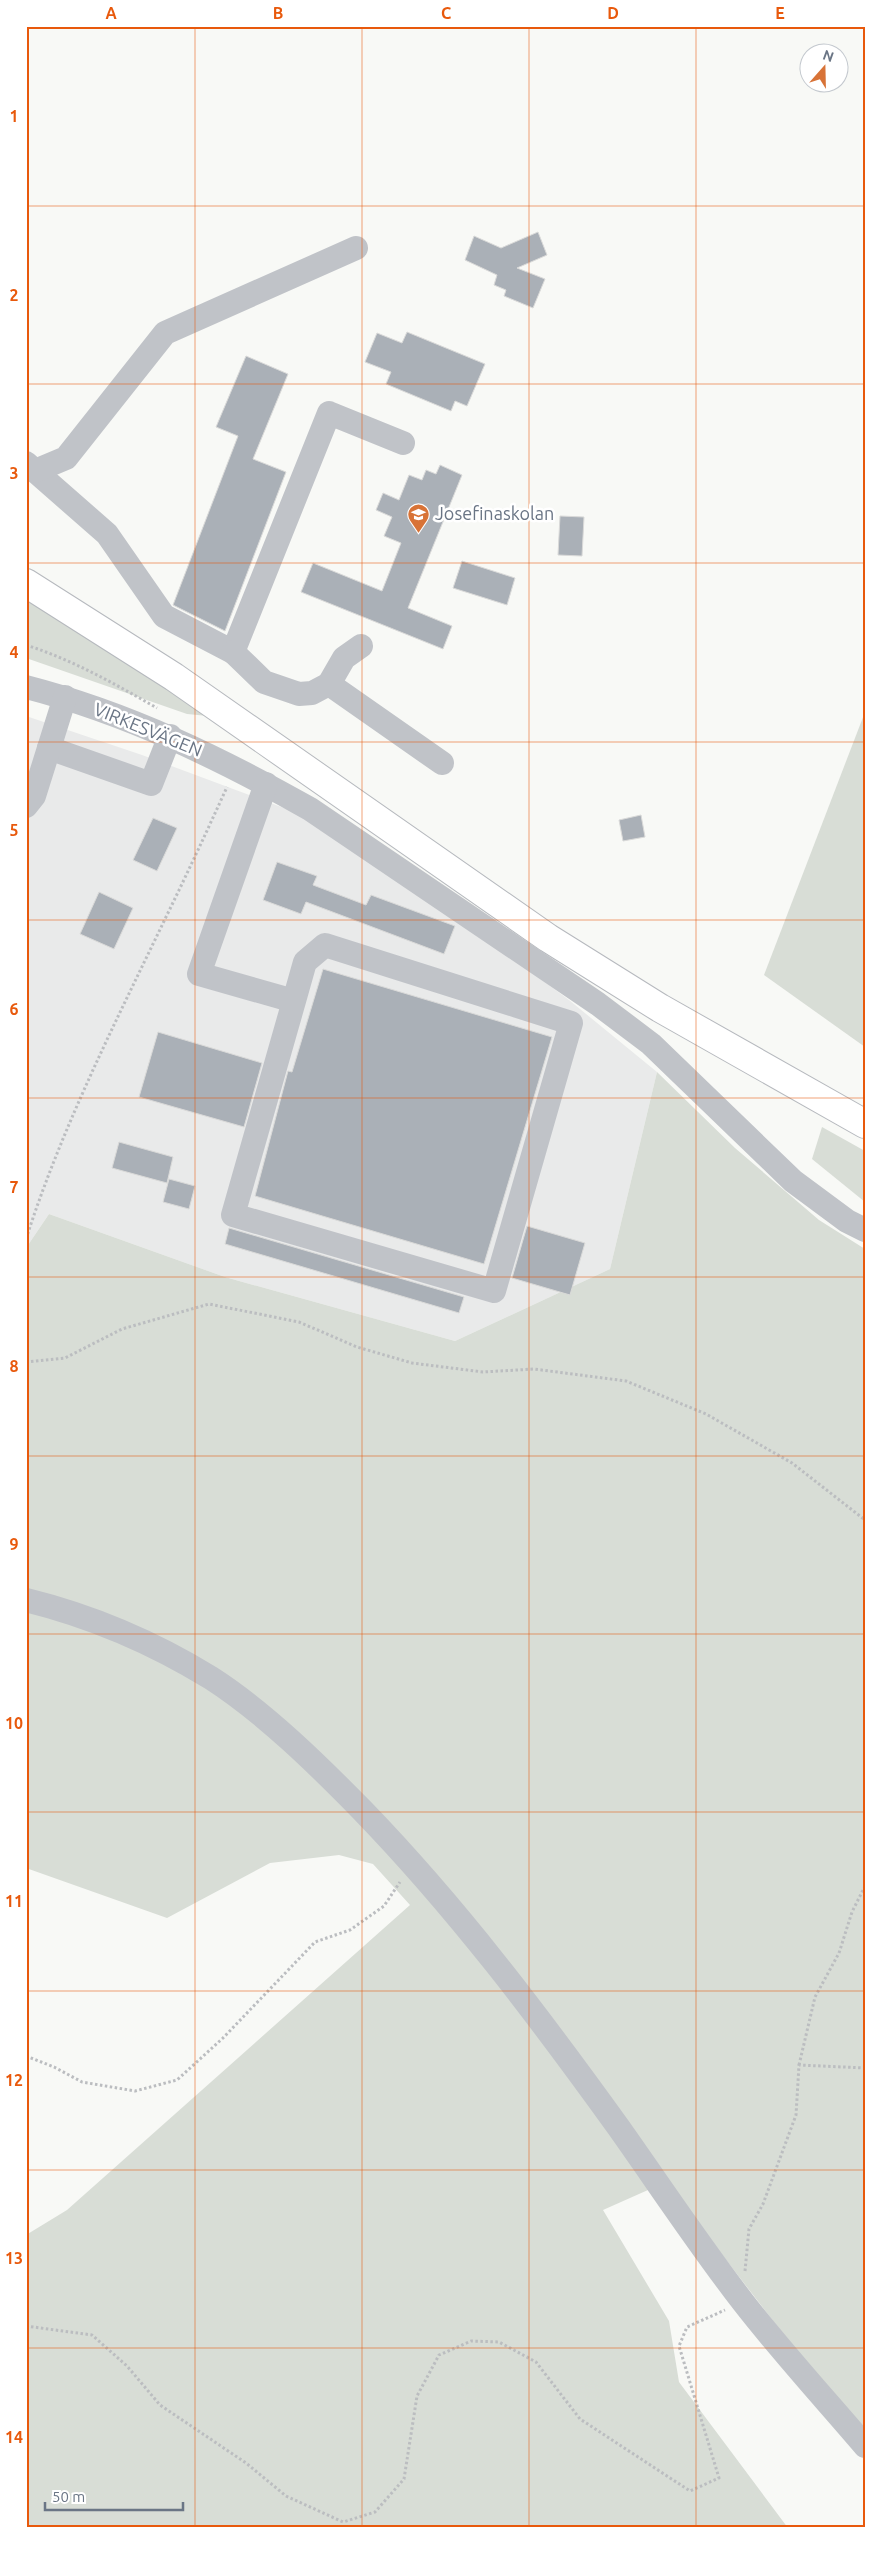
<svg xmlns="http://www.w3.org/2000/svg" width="891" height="2554" viewBox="0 0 891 2554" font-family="Ubuntu,sans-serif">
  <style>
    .built { fill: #e9eaea }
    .green { fill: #d8ddd6 }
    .building { fill: #aab0b7; stroke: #dadad9 }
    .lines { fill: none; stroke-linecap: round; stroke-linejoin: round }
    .major-casing { stroke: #b6b9be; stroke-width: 30 }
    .path { stroke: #bbbdc0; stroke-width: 3; stroke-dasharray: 2.5 2.5; stroke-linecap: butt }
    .minor { stroke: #c0c3c8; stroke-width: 24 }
    .major { stroke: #fff; stroke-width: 28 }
    .grid { fill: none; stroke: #e8590c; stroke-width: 1; stroke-opacity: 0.55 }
    .labels { text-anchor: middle; stroke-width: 5; stroke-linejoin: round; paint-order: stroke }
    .poi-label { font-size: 18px; fill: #6a7585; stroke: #fff; text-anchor: start }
    .street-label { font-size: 18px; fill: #6a7585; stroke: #fff }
    .neatline { fill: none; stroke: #e8590c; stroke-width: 2 }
    .grid-label { font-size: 16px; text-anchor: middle; font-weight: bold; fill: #e8590c }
  </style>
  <rect width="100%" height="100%" fill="#f8f9f6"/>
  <path class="built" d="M26,716L142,755L300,814L462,920L569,1000L657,1072L610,1269L455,1341L225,1277L49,1214L26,1248Z"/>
  <g class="green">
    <path d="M26,596L219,717L187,714L26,658Z"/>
    <path d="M865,712V1047L764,975Z"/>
    <path d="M657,1072L735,1148L819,1220L865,1249V2440L666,2182L603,2210L669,2321L679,2382L788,2528H26V2235L67,2210L410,1905L373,1864L339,1855L270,1863L167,1918L26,1868V1248L49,1214L225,1277L455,1341L610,1269Z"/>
    <path d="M822,1127L865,1151V1202L812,1159Z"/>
  </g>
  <g class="building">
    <path d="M538,232L547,255L517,268L545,279L533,308L504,296L506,290L494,285L497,275L465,260L474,236L501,248Z"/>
    <path d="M407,332L485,364L467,406L455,401L451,411L386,384L391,372L365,362L377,333L402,343Z"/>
    <path d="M246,356L288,374L253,459L286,472L225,631L173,605L238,436L216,427Z"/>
    <path d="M440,465L462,475L408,608L452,626L443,649L301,592L313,563L382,591L401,543L384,536L392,517L376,510L383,493L399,500L409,475L422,480L426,470L436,474Z"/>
    <path d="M560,516L584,517L582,556L558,555Z"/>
    <path d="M462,561L515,578L507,605L453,588Z"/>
    <path d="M641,815L645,837L623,841L619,820Z"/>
    <path d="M153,818L177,828L157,871L133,860Z"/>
    <path d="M277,862L317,876L313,885L366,905L371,895L455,926L444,954L306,902L301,914L263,900Z"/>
    <path d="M99,892L133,908L114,949L80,934Z"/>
    <path d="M323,969L552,1037L484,1264L255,1196L288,1071L292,1072Z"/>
    <path d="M158,1032L262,1063L244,1127L139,1097Z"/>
    <path d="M119,1142L173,1157L167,1183L112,1168Z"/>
    <path d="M169,1179L195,1186L189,1209L163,1202Z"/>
    <path d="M527,1226L585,1243L570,1295L512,1278Z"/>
    <path d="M229,1228L464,1297L459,1313L225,1244Z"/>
  </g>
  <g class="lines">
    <defs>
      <path id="major" d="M26,583L174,677L548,938L660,1008L865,1124"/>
    </defs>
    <use href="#major" class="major-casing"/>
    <g class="path">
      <path d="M26,645C73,660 115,684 157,708"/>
      <path d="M26,1239C62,1127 115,1023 166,917C187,874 207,831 227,787"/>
      <path d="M26,1362L65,1358L122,1329L209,1304L299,1322L357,1347L412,1363L483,1372L534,1369L626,1381L706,1414L792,1463L865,1520"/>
      <path d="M26,2056L54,2067L82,2082L135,2091L177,2080L223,2038L315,1942L350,1930L384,1906L400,1882"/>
      <path d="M799,2065L815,1997L839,1953L852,1912L865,1886"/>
      <path d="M745,2271L749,2229L763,2204L796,2115L799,2065L865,2068"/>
      <path d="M26,2326L92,2335L127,2366L160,2405L246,2463L286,2496L343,2522L375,2512L404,2479L417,2396L439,2355L471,2341L499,2342L536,2362L580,2419L690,2491L719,2478L679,2346L687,2327L725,2310"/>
    </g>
    <g class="minor">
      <path d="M26,463L107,534L164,616L233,652L329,413L403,443"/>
      <path d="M35,471L66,458L165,333L356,248"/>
      <path d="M233,652L264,682L299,694L312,693L329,684L344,658L361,646"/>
      <path d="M329,684L442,763"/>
      <path d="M26,687C127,713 220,758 310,809L598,1004L651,1044L793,1181L847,1221L865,1230"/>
      <path d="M49,748L151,784L170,736"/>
      <path d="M266,784L199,974L294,1001L233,1215L494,1291L571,1023L325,945L305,962L294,1001"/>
      <path d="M26,806L34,796L65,697"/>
      <path d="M26,1600C91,1616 154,1643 211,1678C264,1712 318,1765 362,1810C457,1908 539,2017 619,2128C660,2186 699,2245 743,2302C781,2351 824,2398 865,2446"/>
    </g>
    <use href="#major" class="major"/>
  </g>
  <path class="grid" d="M195,26V2528M362,26V2528M529,26V2528M696,26V2528M26,206H865M26,384H865M26,563H865M26,742H865M26,920H865M26,1098H865M26,1277H865M26,1456H865M26,1634H865M26,1812H865M26,1991H865M26,2170H865M26,2348H865"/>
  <defs>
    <symbol id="school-pin" viewBox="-11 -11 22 30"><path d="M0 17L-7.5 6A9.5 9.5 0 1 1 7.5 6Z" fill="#d87337" stroke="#fff"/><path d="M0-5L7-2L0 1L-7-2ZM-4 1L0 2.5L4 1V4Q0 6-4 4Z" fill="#fff"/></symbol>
  </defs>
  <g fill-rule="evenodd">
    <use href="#school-pin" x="406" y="502" width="25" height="34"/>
  </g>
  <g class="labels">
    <g class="poi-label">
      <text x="435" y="520">Josefinaskolan</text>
    </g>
    <g class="street-label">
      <text transform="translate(148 730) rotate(22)" y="6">VIRKESVÄGEN</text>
    </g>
  </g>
  <rect width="891" height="2554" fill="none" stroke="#ffffff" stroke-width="55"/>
  <g transform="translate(824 68) rotate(20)"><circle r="24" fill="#ffffff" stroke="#c3c8ce"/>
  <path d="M0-4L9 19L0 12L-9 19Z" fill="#d87337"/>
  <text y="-8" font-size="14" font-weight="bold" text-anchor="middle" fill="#6a7585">N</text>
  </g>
  <path d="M45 2502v8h138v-8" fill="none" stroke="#6a7585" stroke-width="2.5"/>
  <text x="52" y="2502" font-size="15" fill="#6a7585" stroke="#ffffff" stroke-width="4" paint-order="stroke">50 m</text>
  <rect x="28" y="28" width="836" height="2498" class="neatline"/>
  <g class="grid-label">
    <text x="111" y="19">A</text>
    <text x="278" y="19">B</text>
    <text x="446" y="19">C</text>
    <text x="613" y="19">D</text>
    <text x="780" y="19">E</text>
    <text x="14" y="122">1</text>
    <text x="14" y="301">2</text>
    <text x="14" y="479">3</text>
    <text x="14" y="658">4</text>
    <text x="14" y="836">5</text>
    <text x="14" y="1015">6</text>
    <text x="14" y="1193">7</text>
    <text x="14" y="1372">8</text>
    <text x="14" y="1550">9</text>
    <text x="14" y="1729">10</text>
    <text x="14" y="1907">11</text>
    <text x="14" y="2086">12</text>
    <text x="14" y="2264">13</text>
    <text x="14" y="2443">14</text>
  </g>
</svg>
